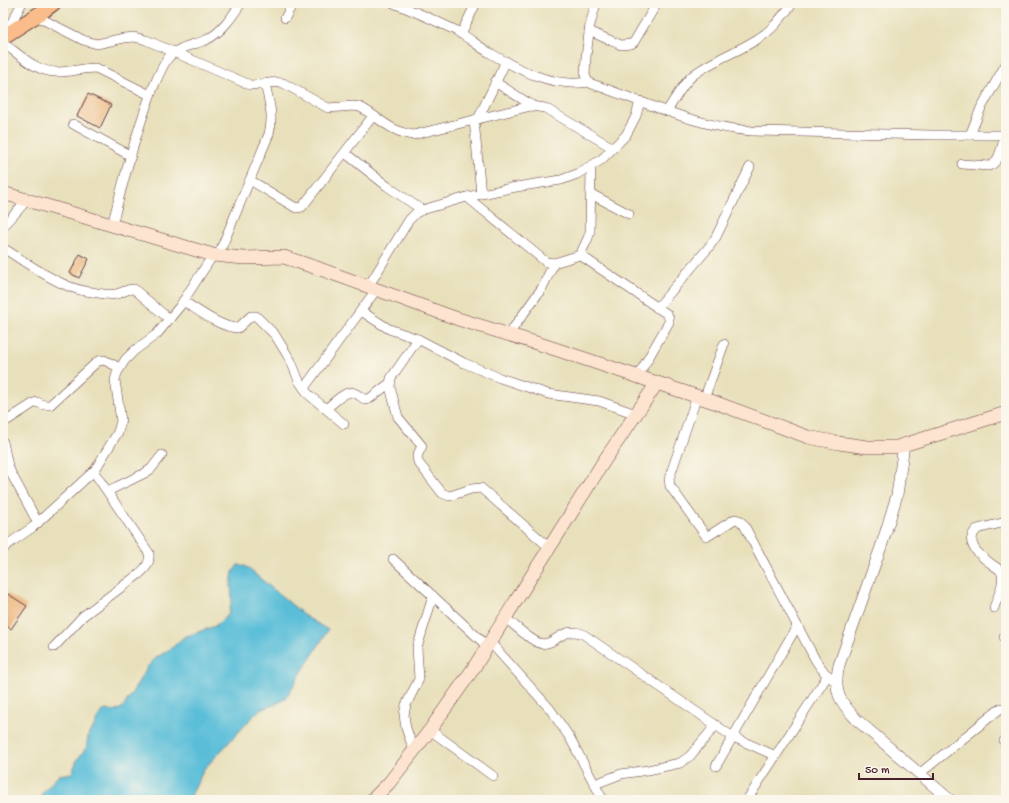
<svg xmlns="http://www.w3.org/2000/svg" width="1009" height="803" viewBox="0 0 1009 803" font-family="'Gochi Hand',sans-serif">
  <style>
    .water { fill: #5abed8; stroke: #526e82 }
    .building { fill: #eaab6c }
    .lines { fill: none; stroke-linecap: round; stroke-linejoin: round }
    .minor-casing { stroke: #623c41; stroke-width: 10 }
    .tertiary-casing { stroke: #623c41; stroke-width: 12 }
    .secondary-casing { stroke: #623c41; stroke-width: 14 }
    .primary-casing { stroke: #623c41; stroke-width: 16 }
    .minor { stroke: #fff; stroke-width: 9 }
    .tertiary { stroke: #fff; stroke-width: 11 }
    .secondary { stroke: #fde4d0; stroke-width: 13 }
    .primary { stroke: #f9bc8a; stroke-width: 14 }
  </style>
  <rect width="100%" height="100%" fill="#fbf7ec"/>
  <filter id="ink" filterUnits="userSpaceOnUse"><feTurbulence type="fractalNoise" baseFrequency=".025" numOctaves="2"/><feDisplacementMap in="SourceGraphic" scale="8" xChannelSelector="R" yChannelSelector="G"/><feConvolveMatrix kernelMatrix="1 2 1 2 8 2 1 2 1" color-interpolation-filters="sRGB"/></filter>
  <filter id="wash" filterUnits="userSpaceOnUse"><feTurbulence type="fractalNoise" baseFrequency=".012" numOctaves="4" result="noise"/><feDisplacementMap in="SourceGraphic" scale="16" xChannelSelector="R" yChannelSelector="G"/><feGaussianBlur stdDeviation="0.9" result="paint"/><feColorMatrix in="noise" values="0 0 0 0 0 0 0 0 0 0 0 0 0 0 0 0 0 1.4 0 .05"/><feComposite in="paint" operator="in"/></filter>
  <g filter="url(#wash)">
    <rect width="100%" height="100%" fill="#e8e0bb"/>
    <path class="water" d="M238,565L245,566L308,618L328,630L285,699L274,705L259,710L233,738L204,769L189,800H40L43,792L59,775L72,773L77,760L86,748L89,733L92,730L101,712L107,710L117,711L124,706L148,666L156,658L173,647L184,637L215,626L228,615L232,600L231,585L233,572Z"/>
    <g id="blocks">
      <g class="building">
        <path d="M88,94L111,105L100,128L77,116Z"/>
        <path d="M80,254L89,259L79,278L70,273Z"/>
        <path d="M8,594L27,606L11,629L3,624V601Z"/>
      </g>
    </g>
  </g>
  <g filter="url(#ink)">
    <use href="#blocks" fill-opacity="0" stroke="#623c41" stroke-width="1"/>
    <g class="lines">
      <defs>
        <g id="minor">
          <path d="M393,3C415,11 436,21 457,31C469,38 479,47 490,53C519,70 554,88 588,82"/>
          <path d="M596,3L590,25L586,57L585,75L588,82L592,84C645,102 697,127 752,131L931,135H1006"/>
          <path d="M36,16L83,40L97,44L124,38L134,37L146,40L250,85C261,85 272,81 283,83L328,108L353,106L360,107C379,117 390,132 413,135L531,106L545,108L613,148"/>
          <path d="M285,18L293,3"/>
          <path d="M589,31L621,45L631,44L634,42L657,3"/>
          <path d="M6,33L22,3"/>
          <path d="M461,34L476,3"/>
          <path d="M3,43C19,54 37,73 58,72C71,72 83,68 96,68L150,95"/>
          <path d="M495,82L533,106"/>
          <path d="M667,111C675,99 682,85 692,76C712,60 738,52 759,38C773,30 783,15 793,3"/>
          <path d="M478,119L506,61"/>
          <path d="M474,120L481,194"/>
          <path d="M73,124L131,156"/>
          <path d="M970,135L981,108L1006,64"/>
          <path d="M345,153L387,186L422,210"/>
          <path d="M962,164L989,166C1000,163 1002,145 1005,135"/>
          <path d="M250,180L296,208L302,207L373,116"/>
          <path d="M591,194L629,214"/>
          <path d="M467,197L546,262L554,263L580,255L667,314L669,318V322L638,376"/>
          <path d="M112,225C124,179 136,132 153,88C157,79 163,63 170,56C180,46 194,45 206,40C221,33 232,17 241,3"/>
          <path d="M3,227L27,200"/>
          <path d="M3,248C26,262 59,287 85,291C95,292 107,296 116,294C123,293 127,288 134,289L169,319"/>
          <path d="M580,255L588,238L590,232L591,166"/>
          <path d="M218,256L269,134C274,115 269,102 265,84"/>
          <path d="M368,287L409,220L416,213L422,210L467,197L516,187L561,180L577,174L601,160L626,135L636,116L640,101"/>
          <path d="M183,301C198,310 221,328 238,328L251,316H256L275,335L291,361L299,381L308,394L344,424"/>
          <path d="M657,308L709,247L716,237L750,167"/>
          <path d="M361,311L389,329L418,339L464,363L500,378L548,394L599,401L636,414"/>
          <path d="M509,334L542,288L554,263"/>
          <path d="M418,339L391,378L390,387L398,417L422,446L417,456L418,462L442,493L449,496L456,494L471,489L481,488L550,548"/>
          <path d="M304,388L376,290"/>
          <path d="M697,396L669,479L670,486L706,536H708L735,519L739,520L744,525L816,661L825,673L836,682"/>
          <path d="M704,399L724,344"/>
          <path d="M326,409C332,404 347,389 354,393C358,394 362,398 366,400L369,399L390,383"/>
          <path d="M3,423L34,403L37,402L44,405H50L98,361L104,360L120,368"/>
          <path d="M3,442L8,466L12,475L38,523"/>
          <path d="M108,491L145,473L151,469L162,455"/>
          <path d="M3,550L7,545L33,527L95,470L118,432L121,421L115,380L117,373L125,360L135,350L157,334L180,306L213,255"/>
          <path d="M393,559L487,646"/>
          <path d="M994,608C997,597 1007,580 1000,570C988,561 960,546 977,529L1006,522"/>
          <path d="M505,618C515,625 528,639 539,643C554,648 562,625 583,634L733,737L776,756"/>
          <path d="M1004,637L1006,639"/>
          <path d="M490,642L550,709L570,738L603,800"/>
          <path d="M54,647L83,616L139,574C147,567 150,563 149,553L94,472"/>
          <path d="M430,730L493,776"/>
          <path d="M1004,741L1006,742"/>
          <path d="M414,751L406,728L404,715L406,705L419,679L417,648L433,596"/>
          <path d="M716,766L797,626"/>
          <path d="M919,774L1001,708"/>
          <path d="M595,784L621,774L648,770L680,763L690,756L716,725"/>
          <path d="M747,800L828,675"/>
        </g>
        <path id="tertiary" d="M904,444L897,495L882,544L839,665C833,692 839,701 857,720L950,800"/>
        <g id="secondary">
          <path d="M3,193L213,255L244,258L284,257L320,269L458,319L546,346L657,383"/>
          <path d="M372,800L389,783L430,730L473,669L604,461L657,383L714,402L808,437L839,443L867,447H897L1006,413"/>
        </g>
        <path id="primary" d="M3,37L42,12L54,3"/>
      </defs>
      <use href="#minor" class="minor-casing"/>
      <use href="#tertiary" class="tertiary-casing"/>
      <use href="#secondary" class="secondary-casing"/>
      <use href="#primary" class="primary-casing"/>
      <use href="#minor" class="minor"/>
      <use href="#tertiary" class="tertiary"/>
      <use href="#secondary" class="secondary"/>
      <use href="#primary" class="primary"/>
    </g>
  </g>
  <rect width="1009" height="803" fill="none" stroke="#fbf7ec" stroke-width="16"/>
  <path d="M859 773v6h74v-6" fill="none" stroke="#4a1f2b" stroke-width="2"/>
  <text x="865" y="773" font-size="12" fill="#4a1f2b" stroke="#fbf7ec" stroke-width="3" paint-order="stroke">50 m</text>
</svg>
